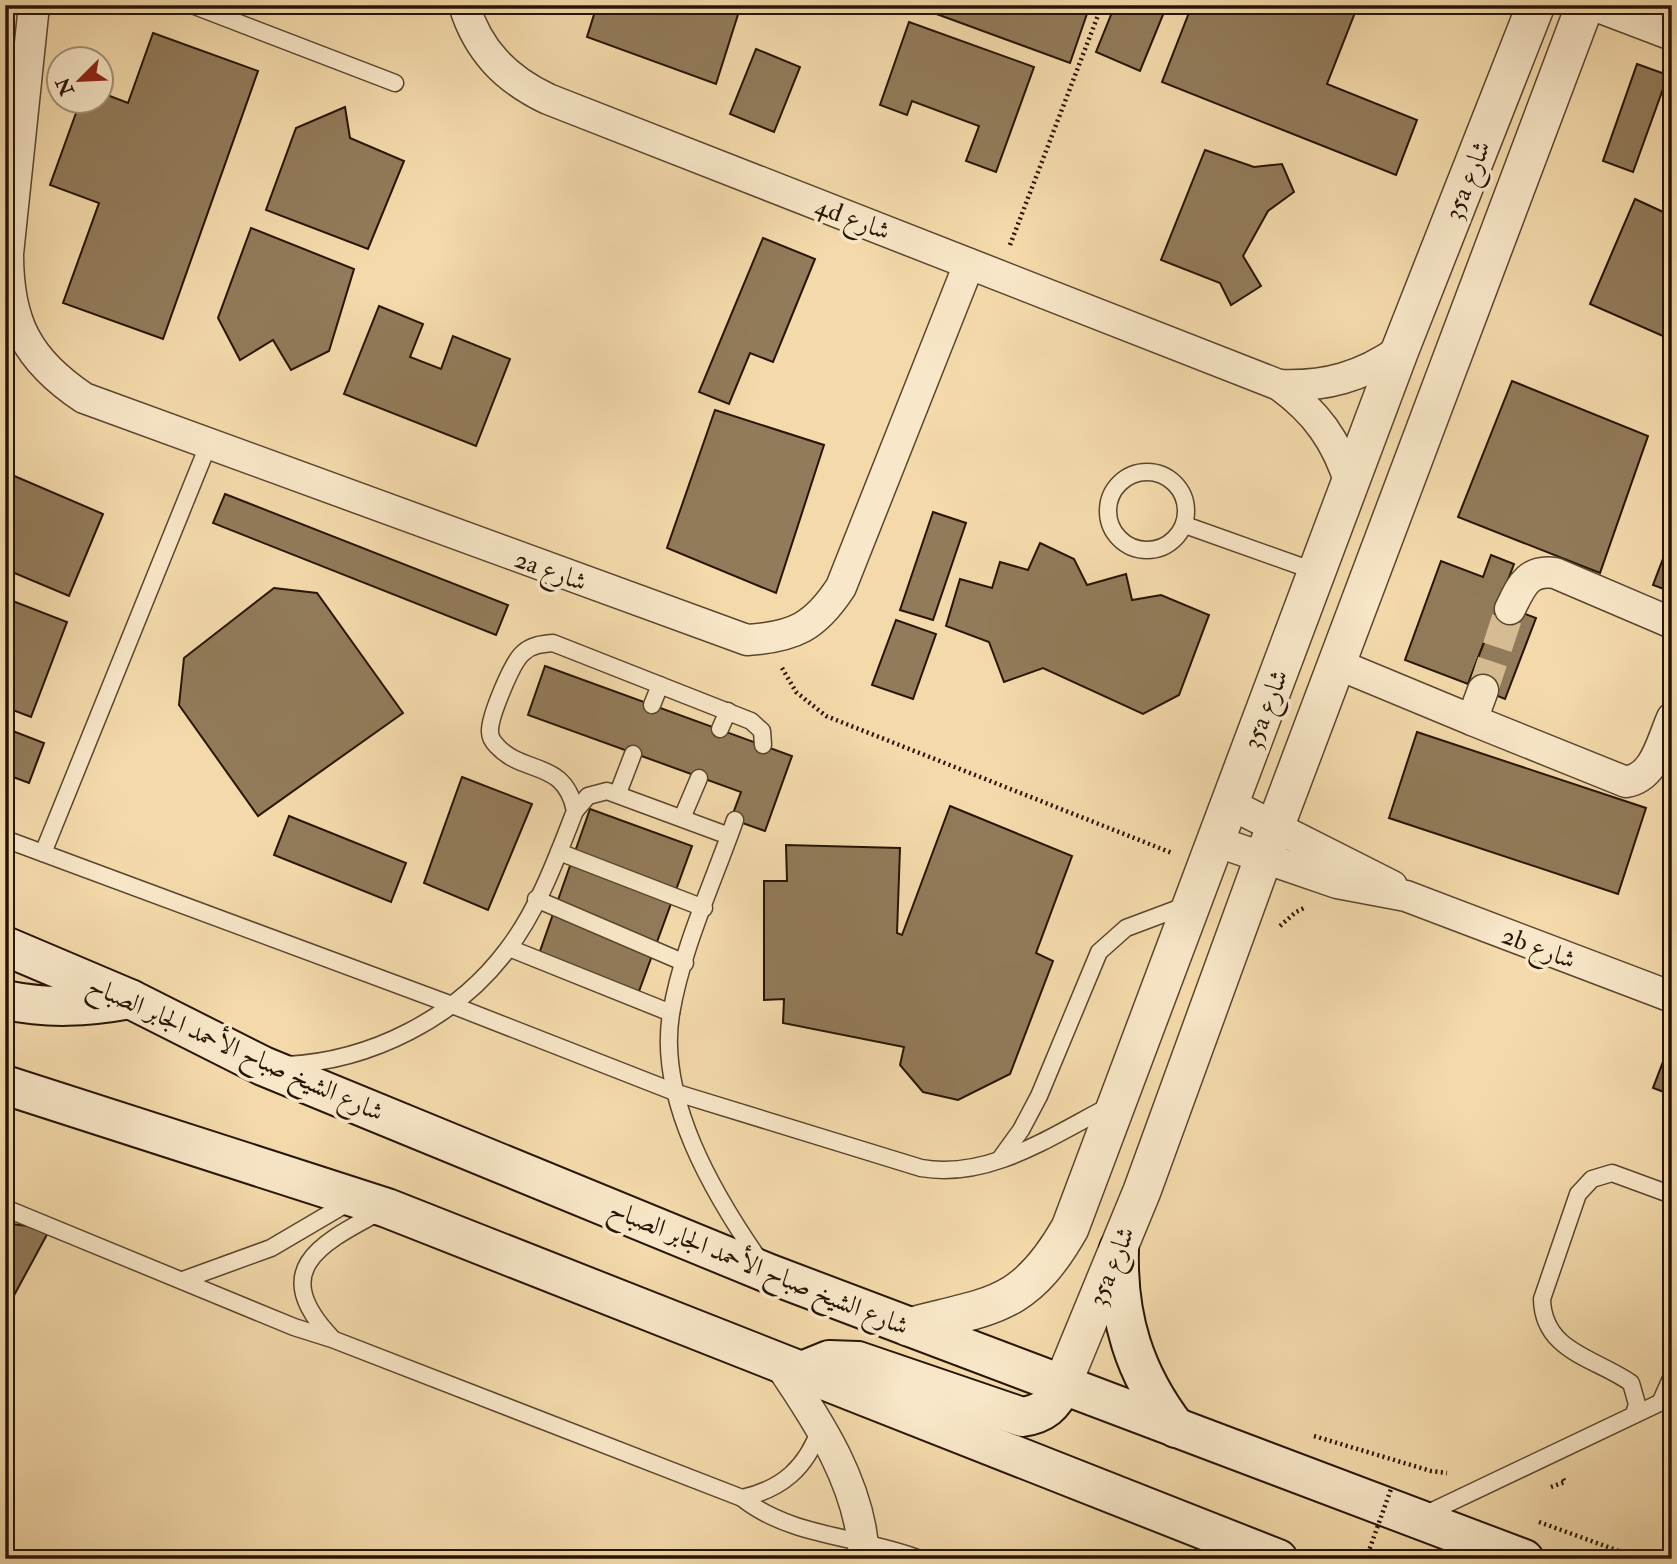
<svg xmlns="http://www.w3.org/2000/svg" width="1677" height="1564" viewBox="0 0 1677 1564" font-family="'IM FELL Double Pica',Amiri,serif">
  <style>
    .building { fill: #927b5a; stroke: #271503; stroke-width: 2 }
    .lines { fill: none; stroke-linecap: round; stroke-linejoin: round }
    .minor-tunnel { stroke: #d5bc92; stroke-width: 30; stroke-dasharray: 30 15; stroke-linecap: butt }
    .service-casing { stroke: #5a462d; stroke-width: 19 }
    .minor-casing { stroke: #5a462d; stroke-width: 33 }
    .tertiary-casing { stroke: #5a462d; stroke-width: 40 }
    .secondary-casing { stroke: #271503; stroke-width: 42 }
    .path { stroke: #271503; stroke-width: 4.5; stroke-dasharray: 2 3.5; stroke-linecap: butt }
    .service { stroke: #f8e7c8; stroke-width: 16 }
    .minor { stroke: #f8e7c8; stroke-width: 30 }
    .tertiary { stroke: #f8e7c8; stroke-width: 37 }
    .secondary { stroke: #f8e7c8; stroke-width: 38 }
    .path-bridge { stroke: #271503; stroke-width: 4.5; stroke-dasharray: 2 3.5; stroke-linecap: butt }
    .labels { text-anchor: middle; stroke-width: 7; stroke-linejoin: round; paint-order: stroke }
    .street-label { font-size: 26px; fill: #271503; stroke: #f8e7c8 }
  </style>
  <rect width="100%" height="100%" fill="#f4daab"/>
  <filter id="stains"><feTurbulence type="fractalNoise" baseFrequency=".00286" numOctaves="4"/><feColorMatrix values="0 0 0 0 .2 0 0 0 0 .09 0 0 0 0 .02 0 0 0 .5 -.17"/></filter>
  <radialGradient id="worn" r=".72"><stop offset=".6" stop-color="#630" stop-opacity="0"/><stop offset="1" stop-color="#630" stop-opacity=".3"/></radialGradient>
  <g class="building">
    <path d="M597,5H741L716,84L587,37Z"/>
    <path d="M912,5H1090L1070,63Z"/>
    <path d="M1115,5H1167L1140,71L1096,52Z"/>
    <path d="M1192,5H1343L1356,10L1327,84L1417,120L1396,175L1162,82Z"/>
    <path d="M909,22L1034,67L996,172L966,161L979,126L912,101L907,115L880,105Z"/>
    <path d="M153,33L258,71L163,339L63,303L99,203L50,185L80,102H102V93L128,103Z"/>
    <path d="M756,49L800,67L774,132L730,114Z"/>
    <path d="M1637,64L1668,75L1633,172L1603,161Z"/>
    <path d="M345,107L350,138L404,161L368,249L266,210L296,128Z"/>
    <path d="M1672,149V174L1663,170Z"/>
    <path d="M1205,150L1254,167L1282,164L1294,192L1268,211L1243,256L1261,286L1231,305L1220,283L1161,260Z"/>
    <path d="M1635,199L1672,216V340L1590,304Z"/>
    <path d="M251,228L354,269L329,351L291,370L273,340L240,360L218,318Z"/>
    <path d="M763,238L815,259L773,362L750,353L729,404L699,392Z"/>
    <path d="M379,306L423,324L410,357L441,369L453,336L510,359L476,446L344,394Z"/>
    <path d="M1512,381L1648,436L1600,573L1458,517Z"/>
    <path d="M715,410L824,445L776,593L667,548Z"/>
    <path d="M5,472L103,514L69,596L5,569Z"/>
    <path d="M225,494L508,605L496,635L213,523Z"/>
    <path d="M933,512L966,523L933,620L900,610Z"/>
    <path d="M1672,535V592L1653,585Z"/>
    <path d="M1040,543L1074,559L1087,585L1126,574L1132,600L1161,595L1209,615L1179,695L1143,714L1043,668L1004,682L989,642L946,626L960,579L992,588L1000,562L1028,570Z"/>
    <path d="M1491,555L1514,564L1468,684L1405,660L1441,561L1483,577Z"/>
    <path d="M274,588L317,593L403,713L258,816L179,705L184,658Z"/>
    <path d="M5,598L67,622L31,717L5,707Z"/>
    <path d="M1499,604L1536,618L1505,699L1468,684Z"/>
    <path d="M896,620L936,634L913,699L872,685Z"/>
    <path d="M545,666L792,756L765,831L731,819L741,792L528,715Z"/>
    <path d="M5,728L44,743L29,783L5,774Z"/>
    <path d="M1417,732L1646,808L1618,894L1389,818Z"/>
    <path d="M462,777L532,804L488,910L424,883Z"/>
    <path d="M950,806L1072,856L1036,953L1053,961L1010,1074L958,1100L923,1092L900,1065L904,1047L783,1023L784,999L764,1000V881H787L786,845L900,848L897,933L902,935Z"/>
    <path d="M590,809L692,846L638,994L539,954Z"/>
    <path d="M289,816L406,863L391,902L274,855Z"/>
    <path d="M1669,1046L1672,1048V1095L1653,1088Z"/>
    <path d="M5,1223L50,1229L5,1312Z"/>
  </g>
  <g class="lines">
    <path class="minor-tunnel" d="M1483,690L1510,609"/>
    <defs>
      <g id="service">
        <path d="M192,5L395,83"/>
        <circle cx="1147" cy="511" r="39"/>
        <path d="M1185,525L1317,572"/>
        <path d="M652,705L660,685"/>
        <path d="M720,729L728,711"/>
        <path d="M618,793L633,754"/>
        <path d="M575,811L588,796L607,791L729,836"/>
        <path d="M682,818L699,778"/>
        <path d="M735,820C713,883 682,948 671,1014C657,1099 714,1195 760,1261"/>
        <path d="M5,839L452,1005L677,1093L921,1168C989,1180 1051,1136 1110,1106"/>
        <path d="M559,852L704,908"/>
        <path d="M43,853L209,443"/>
        <path d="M536,899L685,963"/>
        <path d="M509,948L671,1013"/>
        <path d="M286,1065C371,1061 456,1018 507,950C538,910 557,857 575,811C565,759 523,775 497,746C493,742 490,737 490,732C489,718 512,662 523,653C531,645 542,644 553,643L751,721L762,731L763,745"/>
        <path d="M1000,1159L1021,1130L1039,1096L1099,952L1126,928L1190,904"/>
        <path d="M5,1208L294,1327L332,1339L742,1498C792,1538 862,1536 920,1559"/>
        <path d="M183,1280L271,1248L351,1201"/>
        <path d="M331,1337C266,1268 324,1242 383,1210"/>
        <path d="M1661,1401L1672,1376"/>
        <path d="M1634,1414L1637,1404L1631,1383C1596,1358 1543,1352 1542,1299L1578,1194L1592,1179L1612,1173L1672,1195"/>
        <path d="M742,1498C782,1489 806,1468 820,1429"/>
        <path d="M1424,1515L1672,1397"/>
      </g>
      <g id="minor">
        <path d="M34,5L8,254C8,322 27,360 84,398L747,640C794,637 815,627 841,587L969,264"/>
        <path d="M464,5C478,51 506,79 548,99L1279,385C1316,412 1337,441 1350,484"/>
        <path d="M1593,5L1672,35"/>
        <path d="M1279,385C1325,387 1362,377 1400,350"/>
        <path d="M1510,609C1521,587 1527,569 1555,573L1672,623"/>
        <path d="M1337,664L1472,720"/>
        <path d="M1483,690L1472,720L1626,782C1655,777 1661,743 1672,718"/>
        <path d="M1230,804L1392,886"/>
        <path d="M1215,841L1337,883L1406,896L1672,997"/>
        <path d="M778,1362C818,1420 862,1487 864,1559"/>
      </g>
      <g id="tertiary">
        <path d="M908,1327C991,1305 1024,1309 1070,1228L1400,350L1536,5"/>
        <path d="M1062,1385L1142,1191L1263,859L1585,5"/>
      </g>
      <g id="secondary">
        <path d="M5,946L130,999L263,1066L770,1274L1524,1559"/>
        <path d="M5,1000C49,1009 86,1007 130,999"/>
        <path d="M5,1085L387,1208L1278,1559"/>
        <path d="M1119,1249C1117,1317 1134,1373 1176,1428"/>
        <path d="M802,1371L829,1360L858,1361L1022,1417C1043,1414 1054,1405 1062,1385"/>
      </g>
    </defs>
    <use href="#service" class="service-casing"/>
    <use href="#minor" class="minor-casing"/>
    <use href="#tertiary" class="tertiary-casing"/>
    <use href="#secondary" class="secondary-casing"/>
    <g class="path">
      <path d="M1010,245L1102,5"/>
      <path d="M782,668L796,692L826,716L1172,853"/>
      <path d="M1280,926L1296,912L1306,907"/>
      <path d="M1314,1436L1431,1471L1447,1473"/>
      <path d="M1551,1487L1565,1482L1562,1477"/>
      <path d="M1539,1522L1641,1559"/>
    </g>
    <use href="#service" class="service"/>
    <use href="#minor" class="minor"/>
    <use href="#tertiary" class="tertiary"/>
    <use href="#secondary" class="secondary"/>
    <path class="path-bridge" d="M1366,1559L1391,1489"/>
  </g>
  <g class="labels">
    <g class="street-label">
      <text transform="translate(1467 180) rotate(-68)" y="9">35a شارع</text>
      <text transform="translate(853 218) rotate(21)" y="9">4d شارع</text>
      <text transform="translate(551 570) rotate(20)" y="9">2a شارع</text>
      <text transform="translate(1265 709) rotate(-69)" y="9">35a شارع</text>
      <text transform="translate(1539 947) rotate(21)" y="9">2b شارع</text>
      <text transform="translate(236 1048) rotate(24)" y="9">شارع الشيخ صباح الأحمد الجابر الصباح</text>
      <text transform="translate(1111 1266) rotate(-68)" y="9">35a شارع</text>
      <text transform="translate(759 1267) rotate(22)" y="9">شارع الشيخ صباح الأحمد الجابر الصباح</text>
    </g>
  </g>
  <rect width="1677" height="1564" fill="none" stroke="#f4daab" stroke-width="28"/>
  <rect x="7" y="7" width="1663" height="1550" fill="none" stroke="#271503" stroke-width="3.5"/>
  <rect x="14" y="14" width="1649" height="1536" fill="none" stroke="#271503" stroke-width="2"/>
  <g transform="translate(80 80) rotate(246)"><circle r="33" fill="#f8e7c8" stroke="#a49379" stroke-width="2"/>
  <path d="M0-5L12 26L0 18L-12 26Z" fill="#8f2418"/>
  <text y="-10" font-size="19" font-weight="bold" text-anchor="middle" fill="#271503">N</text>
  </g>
  <rect width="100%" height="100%" filter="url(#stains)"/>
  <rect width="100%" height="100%" fill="url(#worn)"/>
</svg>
